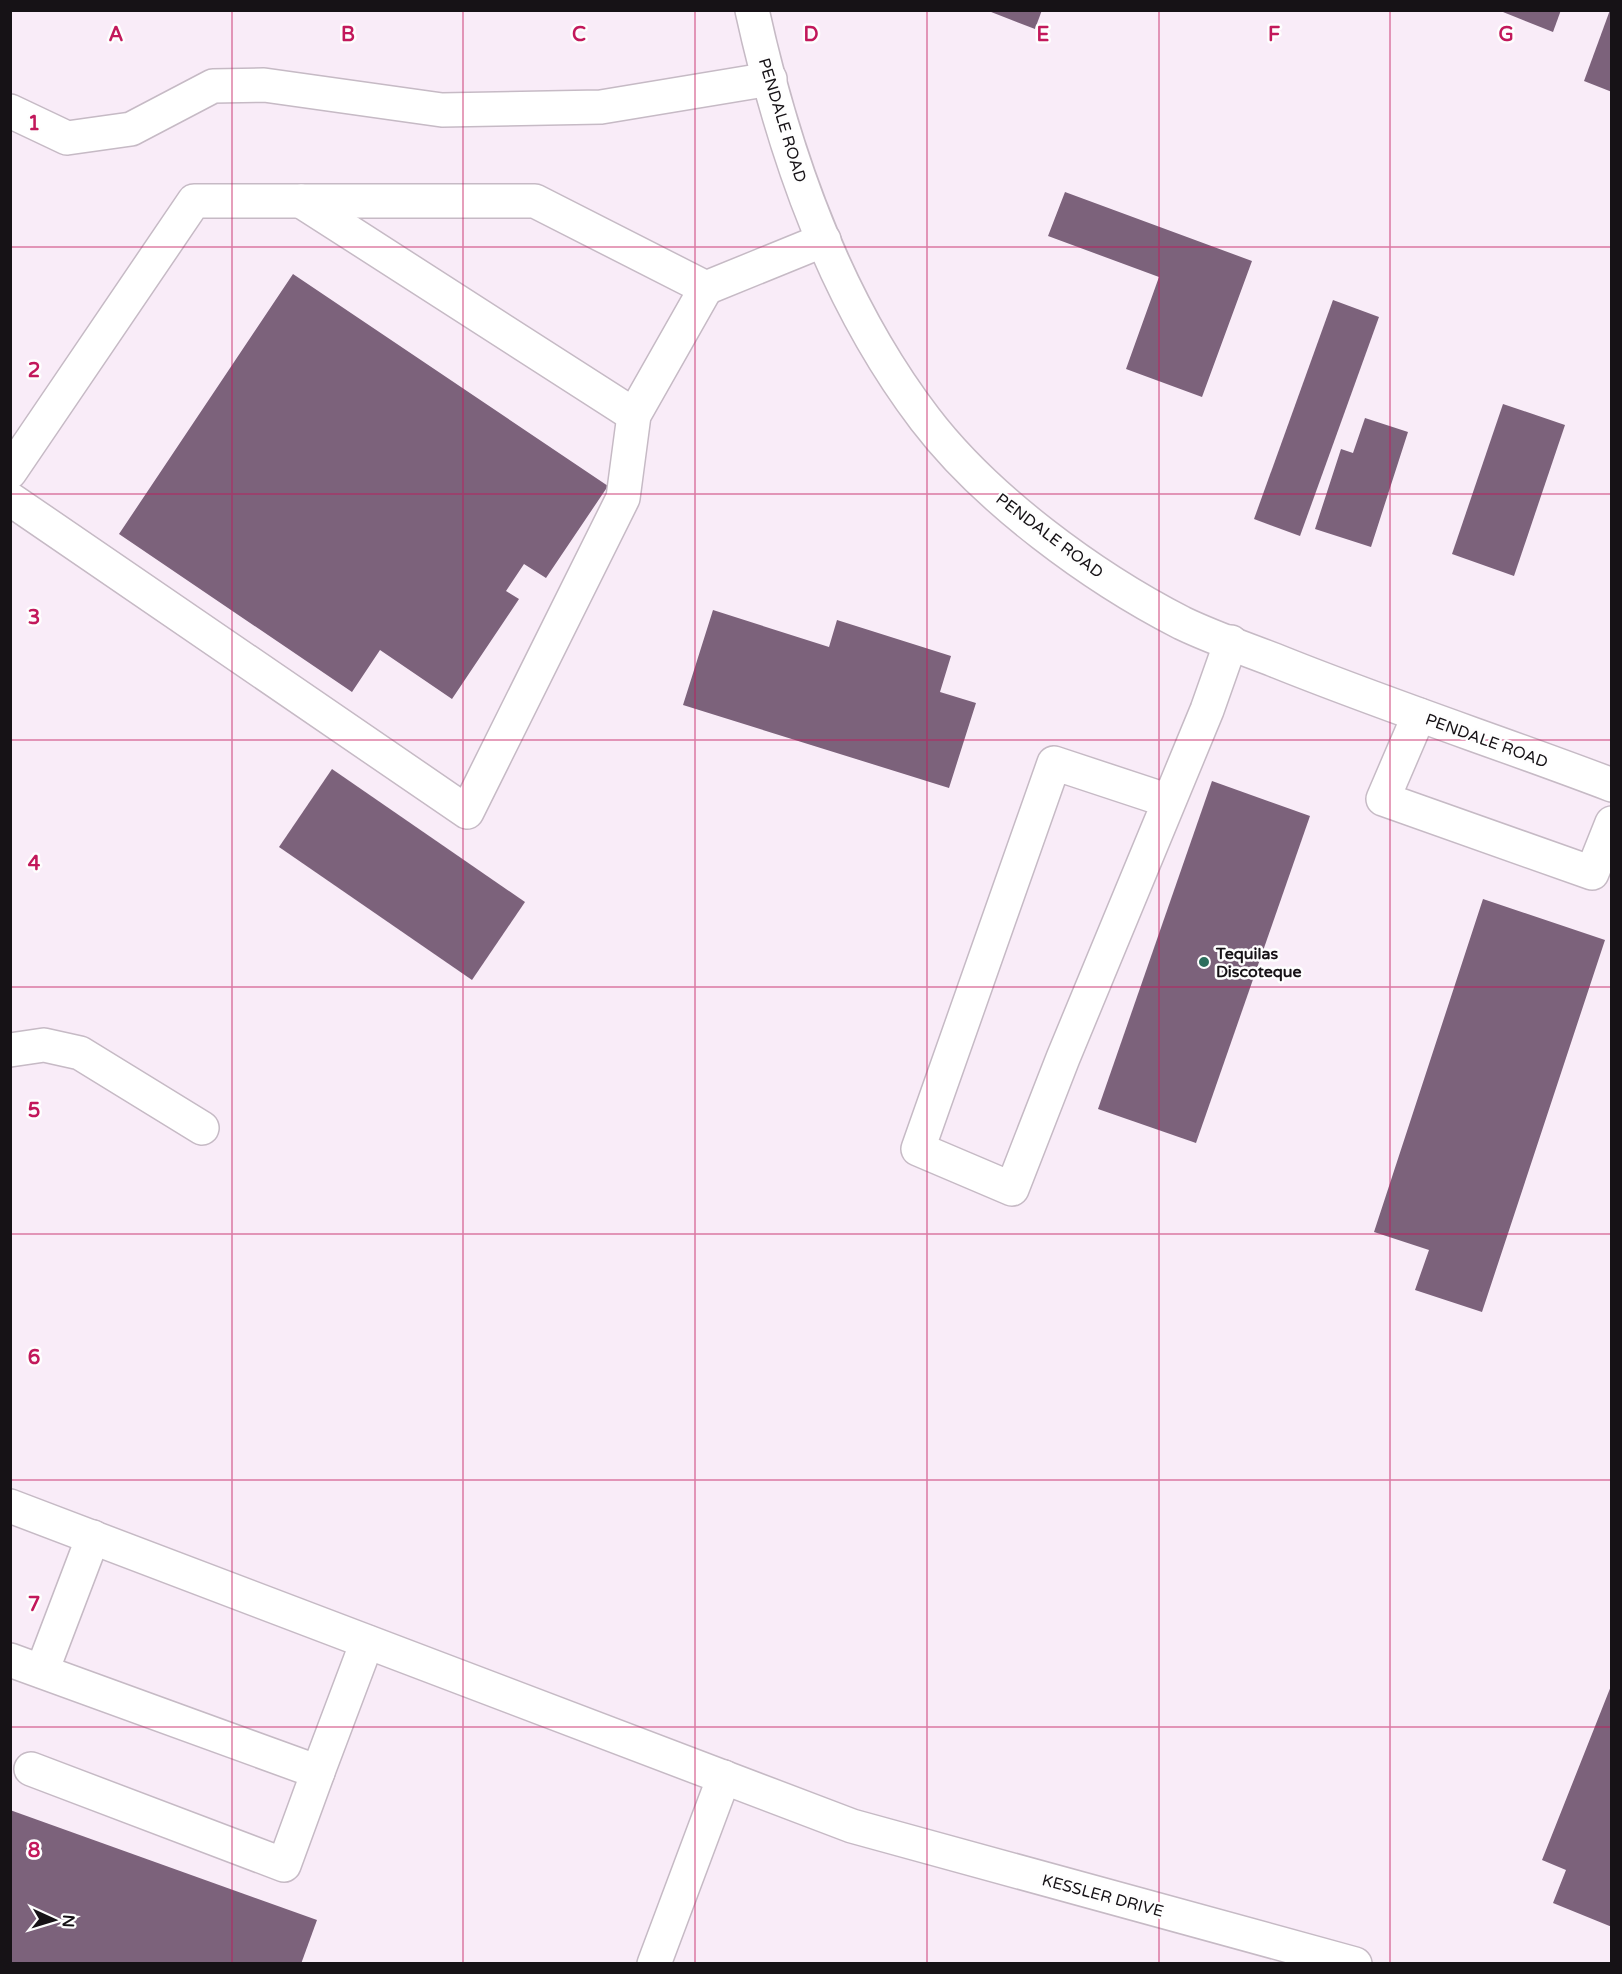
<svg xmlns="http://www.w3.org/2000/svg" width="1622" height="1974" viewBox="0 0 1622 1974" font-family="'Varela Round',sans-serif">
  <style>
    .building { fill: #7c627b }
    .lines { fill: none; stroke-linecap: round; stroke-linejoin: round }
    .minor-casing { stroke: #c6bac5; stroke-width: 36 }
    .minor { stroke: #fff; stroke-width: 33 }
    .grid { fill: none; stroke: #c2185b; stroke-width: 1.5; stroke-opacity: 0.55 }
    .poi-dot { fill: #2c6e5d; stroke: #fefefe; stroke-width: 2 }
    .labels { text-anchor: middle; stroke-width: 5; stroke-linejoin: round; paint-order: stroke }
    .street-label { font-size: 16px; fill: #161216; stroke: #fefefe }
    .poi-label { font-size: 16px; font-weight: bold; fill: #161216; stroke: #fefefe; text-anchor: start }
    .grid-label { font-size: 20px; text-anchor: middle; font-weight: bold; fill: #c2185b; stroke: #fefefe; stroke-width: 5; stroke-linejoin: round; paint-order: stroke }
  </style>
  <rect width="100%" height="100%" fill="#f9ecf8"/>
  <g class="building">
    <path d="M986,10H1042L1035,29Z"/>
    <path d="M1498,10H1561L1553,32Z"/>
    <path d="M1610,10H1612V92L1584,81Z"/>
    <path d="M1065,192L1252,261L1202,397L1126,369L1159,277L1048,236Z"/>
    <path d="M293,274L608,486L546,578L524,564L506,591L519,599L452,699L380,650L352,692L119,534Z"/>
    <path d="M1333,300L1379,317L1300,536L1254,519Z"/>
    <path d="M1503,404L1565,425L1514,576L1452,554Z"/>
    <path d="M1365,418L1408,432L1371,547L1315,529L1341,449L1353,453Z"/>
    <path d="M713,610L829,647L837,620L951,656L940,692L976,703L949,788L683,705Z"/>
    <path d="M332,769L525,902L472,980L279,847Z"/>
    <path d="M1212,781L1310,816L1196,1143L1098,1109Z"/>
    <path d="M1483,899L1605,940L1482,1312L1415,1290L1429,1250L1374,1232Z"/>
    <path d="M1611,1686H1612V1927L1553,1903L1566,1870L1542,1860Z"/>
    <path d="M10,1810L317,1920L301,1964H10Z"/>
  </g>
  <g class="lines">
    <defs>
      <g id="minor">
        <path d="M752,10C784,155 835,301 925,419C986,499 1092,577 1182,623C1211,637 1243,648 1274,660C1385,705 1499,742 1612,785"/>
        <path d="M10,111L67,138L131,129L213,86L264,85L442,110L601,107L770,79"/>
        <path d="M301,201L634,415"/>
        <path d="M706,288L824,240"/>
        <path d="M10,472L194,201H535L706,288L634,415L623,498L467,812L10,499"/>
        <path d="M1419,715L1383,799L1592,873L1612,823"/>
        <path d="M1169,801L1054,763L918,1149L1012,1189L1063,1058L1207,710L1231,642"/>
        <path d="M10,1050L44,1045L80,1053L202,1128"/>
        <path d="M10,1506L852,1826L1355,1964"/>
        <path d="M10,1660L318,1772L367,1642"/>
        <path d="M42,1671L93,1537"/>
        <path d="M31,1769L284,1865L318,1772"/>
        <path d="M654,1964L724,1777"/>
      </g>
    </defs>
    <use href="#minor" class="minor-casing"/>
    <use href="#minor" class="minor"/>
  </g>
  <path class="grid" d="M232,10V1964M463,10V1964M695,10V1964M927,10V1964M1159,10V1964M1390,10V1964M10,247H1612M10,494H1612M10,740H1612M10,987H1612M10,1234H1612M10,1480H1612M10,1727H1612"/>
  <circle class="poi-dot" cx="1204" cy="962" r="6"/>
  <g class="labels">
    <g class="street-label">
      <text transform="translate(783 120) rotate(73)" y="6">PENDALE ROAD</text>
      <text transform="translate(1050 535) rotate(37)" y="6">PENDALE ROAD</text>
      <text transform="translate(1487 740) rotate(20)" y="6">PENDALE ROAD</text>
      <text transform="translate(1103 1895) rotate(15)" y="6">KESSLER DRIVE</text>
    </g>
    <g class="poi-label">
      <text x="1216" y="959">Tequilas<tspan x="1216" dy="18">Discoteque</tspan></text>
    </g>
  </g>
  <g class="grid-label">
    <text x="116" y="41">A</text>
    <text x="348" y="41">B</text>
    <text x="579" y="41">C</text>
    <text x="811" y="41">D</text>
    <text x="1043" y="41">E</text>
    <text x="1274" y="41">F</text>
    <text x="1506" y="41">G</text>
    <text x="34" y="130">1</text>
    <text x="34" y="377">2</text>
    <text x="34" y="624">3</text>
    <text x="34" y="870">4</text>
    <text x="34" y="1117">5</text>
    <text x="34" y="1364">6</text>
    <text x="34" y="1611">7</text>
    <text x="34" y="1857">8</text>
  </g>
  <rect width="1622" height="1974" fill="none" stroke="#161216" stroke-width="24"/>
  <g transform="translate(54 1920) rotate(94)" stroke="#fefefe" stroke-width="4.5" paint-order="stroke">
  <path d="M0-4.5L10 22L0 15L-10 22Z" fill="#161216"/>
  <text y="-9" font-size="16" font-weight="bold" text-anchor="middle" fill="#161216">N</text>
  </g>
</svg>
